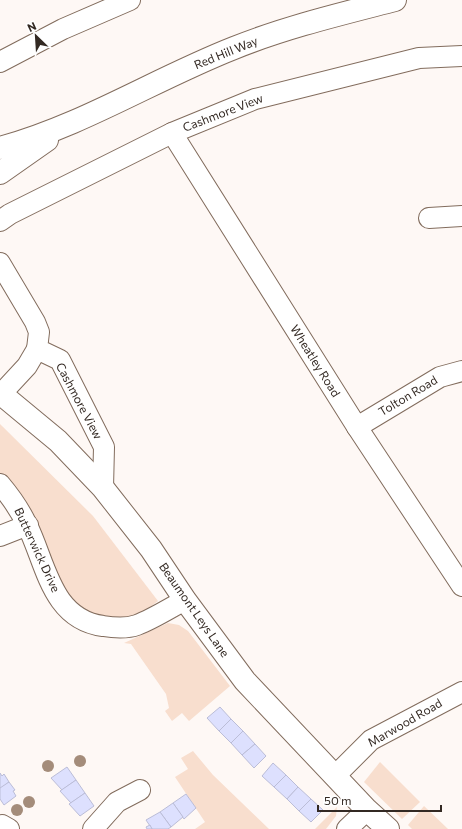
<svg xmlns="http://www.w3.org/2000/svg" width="462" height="829" viewBox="0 0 462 829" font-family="Commissioner,sans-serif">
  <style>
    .green { fill: #f8dece }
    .building { fill: #dde0fe; stroke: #bbbdd7 }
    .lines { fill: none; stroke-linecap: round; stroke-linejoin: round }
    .street-casing { stroke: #826c5d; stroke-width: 22 }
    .secondary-casing { stroke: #826c5d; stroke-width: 24 }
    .highway-casing { stroke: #826c5d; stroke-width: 24 }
    .street { stroke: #fff; stroke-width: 20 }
    .secondary { stroke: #fff; stroke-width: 22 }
    .highway { stroke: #fff; stroke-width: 22 }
    .tree { fill: #a48c7a }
    .labels { text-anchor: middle; stroke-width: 4; stroke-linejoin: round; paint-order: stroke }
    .street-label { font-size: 12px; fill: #332923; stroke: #fff }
  </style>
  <rect width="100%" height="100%" fill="#fef8f5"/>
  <g class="green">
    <path d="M0,424L93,516L158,601L144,612L131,617L113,619L87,612L67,596L0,473Z"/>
    <path d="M168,623L179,625L188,631L230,686L189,721L182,713L172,721L165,711L169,708L166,694L131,644L124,643Z"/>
    <path d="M193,751L213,775L269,829H195L205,822L175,777L188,769L181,758Z"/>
    <path d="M380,762L420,802L402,819L364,782Z"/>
    <path d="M424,806L448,829H412L408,825Z"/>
    <path d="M337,807L336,816L326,829H315Z"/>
  </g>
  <g class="building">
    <path d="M220,707L231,719L219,731L207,718Z"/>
    <path d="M231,719L243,731L231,743L219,731Z"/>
    <path d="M243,731L255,744L242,755L231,743Z"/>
    <path d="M255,744L266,756L254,768L242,755Z"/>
    <path d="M273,763L286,775L274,787L262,776Z"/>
    <path d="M67,767L76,780L62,790L51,778Z"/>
    <path d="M0,773L2,776L4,774L9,782L0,789Z"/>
    <path d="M286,775L298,787L287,799L274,787Z"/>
    <path d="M76,780L85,793L71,803L60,791Z"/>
    <path d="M9,782L15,790L13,791L16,796L4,805L0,799V788Z"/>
    <path d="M298,787L311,799L299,811L287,799Z"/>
    <path d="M85,793L94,806L80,816L69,804Z"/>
    <path d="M186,794L196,808L184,819L173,803Z"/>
    <path d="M311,799L323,810L311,822L299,811Z"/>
    <path d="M173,803L183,817L171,827L160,812Z"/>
    <path d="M160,812L171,827L168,829H152L146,820Z"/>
    <path d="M150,825L152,829H147L146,827Z"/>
  </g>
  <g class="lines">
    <defs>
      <g id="street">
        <path d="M0,62L63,29L130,0"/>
        <path d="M172,133L357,427L462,586"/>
        <path d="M429,218L462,216"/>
        <path d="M0,221L10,214L172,133L255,99L419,58L462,56"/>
        <path d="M0,263L35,322L39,332L37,349L60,360L104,447L103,488"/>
        <path d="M1,394L27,366L37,349"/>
        <path d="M357,427L440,377L462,371"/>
        <path d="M0,484C11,497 20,510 27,525C46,563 51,619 103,626C115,628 126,629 137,625C153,619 170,608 185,600"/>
        <path d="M0,536L28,525"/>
        <path d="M335,776L371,740L462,692"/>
        <path d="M2,825L9,829"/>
        <path d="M93,829L117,802L140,790"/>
        <path d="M347,829L367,810"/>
      </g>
      <path id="secondary" d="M0,393L58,441L103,488L151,549L185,600L245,681L367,810L388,829"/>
      <g id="highway">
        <path d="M0,148C82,126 155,79 234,48C286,27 341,14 395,0"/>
        <path d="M0,173L47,140"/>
      </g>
    </defs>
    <use href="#street" class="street-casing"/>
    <use href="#secondary" class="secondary-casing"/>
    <use href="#highway" class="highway-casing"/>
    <use href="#street" class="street"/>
    <use href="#secondary" class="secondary"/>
    <use href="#highway" class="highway"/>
  </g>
  <g class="tree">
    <circle cx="80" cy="761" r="6"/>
    <circle cx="48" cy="766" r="6"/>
    <circle cx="29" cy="802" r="6"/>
    <circle cx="17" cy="810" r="6"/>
  </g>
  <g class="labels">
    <g class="street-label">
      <text transform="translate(226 53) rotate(-22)" y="4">Red Hill Way</text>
      <text transform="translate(223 113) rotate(-21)" y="4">Cashmore View</text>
      <text transform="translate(315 361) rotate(58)" y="4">Wheatley Road</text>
      <text transform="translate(408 396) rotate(-31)" y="4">Tolton Road</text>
      <text transform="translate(79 401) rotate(62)" y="4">Cashmore View</text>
      <text transform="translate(37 550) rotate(65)" y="4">Butterwick Drive</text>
      <text transform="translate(194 610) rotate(55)" y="4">Beaumont Leys Lane</text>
      <text transform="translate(405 723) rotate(-30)" y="4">Marwood Road</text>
    </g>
  </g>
  <g transform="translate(36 36) rotate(335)" stroke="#ffffff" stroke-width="3" paint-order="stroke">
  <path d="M0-3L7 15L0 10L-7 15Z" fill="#332923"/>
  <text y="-6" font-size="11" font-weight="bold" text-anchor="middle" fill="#332923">N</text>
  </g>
  <path d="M318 805v6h123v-6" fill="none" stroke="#332923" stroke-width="2"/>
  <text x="324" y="805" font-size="12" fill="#332923" stroke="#ffffff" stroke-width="3" paint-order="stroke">50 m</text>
</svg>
